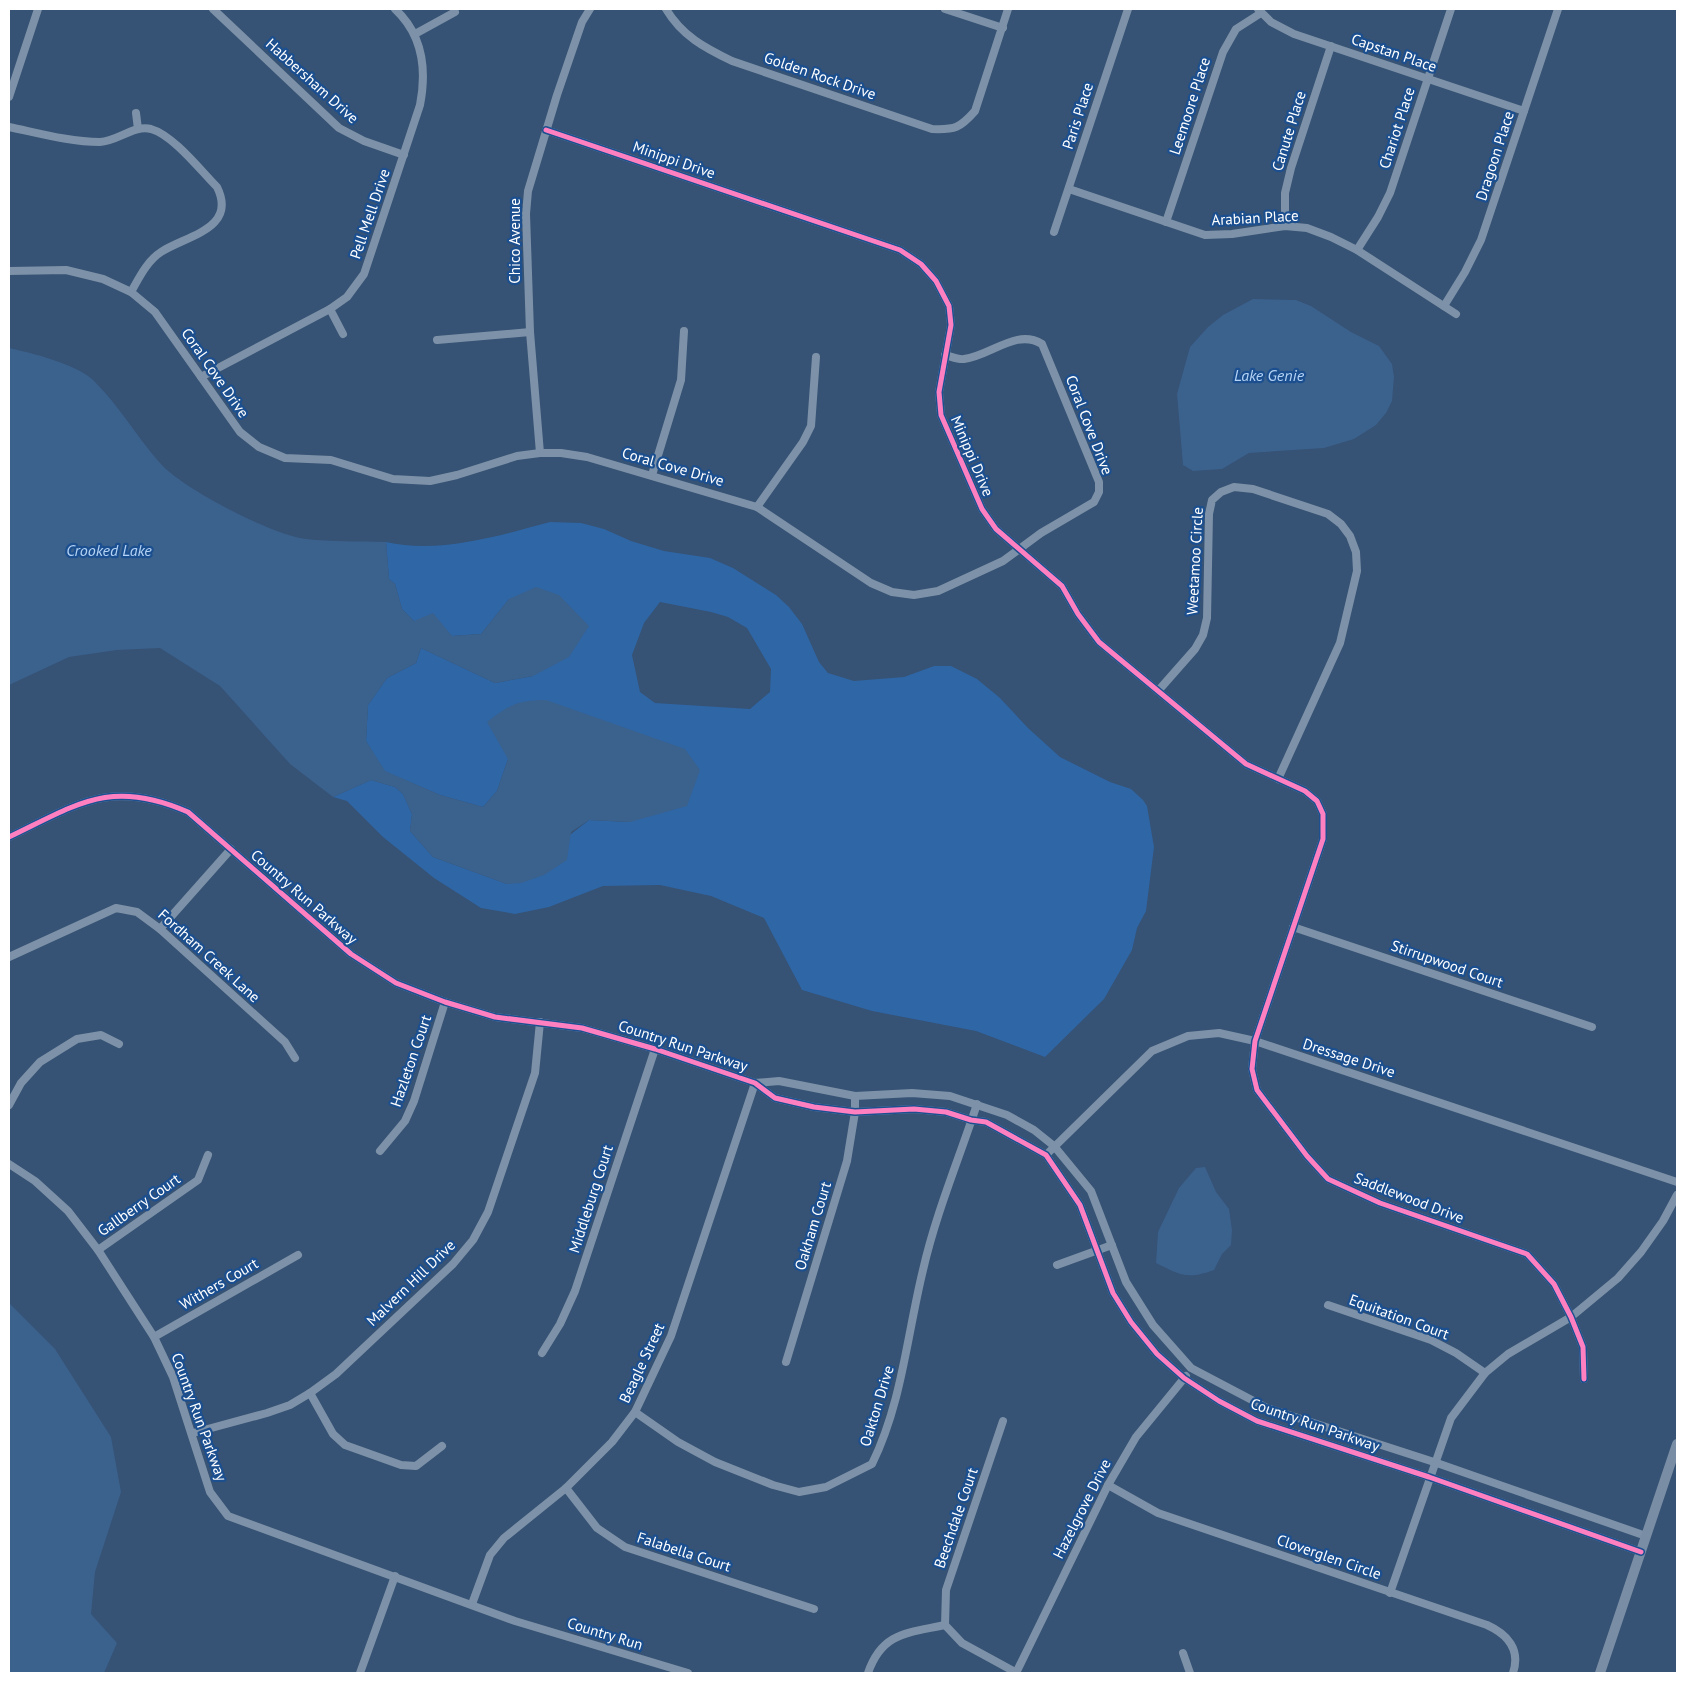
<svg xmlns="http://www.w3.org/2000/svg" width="1686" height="1682" viewBox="0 0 1686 1682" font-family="'PT Sans',sans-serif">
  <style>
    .green { fill: #2f66a5; fill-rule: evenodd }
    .water { fill: #3b618d }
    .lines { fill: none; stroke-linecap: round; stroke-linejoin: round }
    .minor { stroke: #7d92a8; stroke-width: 8 }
    .secondary { stroke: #798da4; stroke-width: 10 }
    .cycleway-casing { stroke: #1b4f8f; stroke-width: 8 }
    .cycleway { stroke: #ff80c0; stroke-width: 5 }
    .labels { text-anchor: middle; stroke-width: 4.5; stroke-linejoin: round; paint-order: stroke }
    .street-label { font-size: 15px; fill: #fff; stroke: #1b4f8f }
    .water-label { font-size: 16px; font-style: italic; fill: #b5d3f5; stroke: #1b4f8f }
  </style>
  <rect width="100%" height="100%" fill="#365274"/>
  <path class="green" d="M550,522L581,523L604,529L631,541L664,551L710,558L733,568L776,595L789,607L802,624L819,662L828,673L854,681L904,677L934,666H951L977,679L1000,698L1028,728L1060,757L1110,782L1131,789L1143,800L1147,806L1154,847L1146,911L1137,928L1132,950L1104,999L1045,1057L976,1031L872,1011L802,990L764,918L711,896L660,885L603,886L549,907L515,914L481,908L434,878L383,837L347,801L333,797L371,780L395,787L403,794L412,814L410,831L433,857L507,884L589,820L630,822L508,759L497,791L483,807L440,795L384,771L366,741L368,705L387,678L416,663L421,648L495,683L533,676L509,599L481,634L452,636L414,621L402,609L395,584L389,579L386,542C439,554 498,536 550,522ZM660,602L711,612L728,617L747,628L771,669L770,692L750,709L655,703L640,692L632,655L644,623Z"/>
  <g class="water">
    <path d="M1253,299L1296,300L1311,306L1351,332L1379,346L1392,364L1394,377L1392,401L1386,413L1376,425L1354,439L1324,448L1249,453L1222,469L1193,471L1183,465L1177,394L1190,347L1208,327L1223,315Z"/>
    <path d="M9,348C32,353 76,364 93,380C119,405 136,436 160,463C183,489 272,535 306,539C332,542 360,541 386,542L389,579L395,584L402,609L414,621L433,613L452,636L481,634L509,599L536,587L559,595L589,626L569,657L533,676L495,683L421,648L416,663L387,678L368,705L366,741L385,771L440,795L483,807L497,791L508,759L487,722C510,705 517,700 546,700L685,749L700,770L687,806L630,822L589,820L571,832L567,860L544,875L521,883L507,884L433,857L410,831L412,814L403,794L395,787L371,780L333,797L290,764L220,686L160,648L117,650L69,657L9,685Z"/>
    <path d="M1205,1167L1216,1192L1229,1209L1232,1230L1231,1245L1222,1254L1214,1270C1187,1280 1180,1275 1156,1263L1158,1232L1179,1188L1196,1168Z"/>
    <path d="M9,1303L55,1349L111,1437L121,1492L95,1572L91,1614L117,1643L104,1673H9Z"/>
  </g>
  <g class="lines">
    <g class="minor">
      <path d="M213,9L339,128L364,141L404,155"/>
      <path d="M666,9C682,36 705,48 732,61L932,129C955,130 960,128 975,111L1008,9"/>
      <path d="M945,9L1003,28"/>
      <path d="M1258,9L1271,22L1294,34L1524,111"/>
      <path d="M415,34L455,12"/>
      <path d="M9,97L38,9"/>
      <path d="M136,113L138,129"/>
      <path d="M9,127C38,133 70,142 100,142C118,141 133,125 151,129C173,135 201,171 217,187C238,229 185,236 161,252C147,261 139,278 131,292"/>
      <path d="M546,130L900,250L921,264L936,281L949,306L951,325L939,392L941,415L982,509L996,529L1062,586L1078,614L1099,642L1246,764L1305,791L1317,801L1323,814V839L1255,1041L1252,1069L1257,1090L1307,1156L1328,1179L1380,1203L1527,1254L1554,1284L1571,1317L1583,1347L1584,1379"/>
      <path d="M1069,189L1205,235L1232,234L1285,226L1307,228L1331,237L1357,250L1456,314"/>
      <path d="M1166,222L1223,52L1236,29L1261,13"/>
      <path d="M1285,226V193L1291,168L1331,46"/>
      <path d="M1054,232L1128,9"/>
      <path d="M1357,250L1378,217L1390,193L1451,9"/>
      <path d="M9,271L66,270L103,279L131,292L155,312L240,432L259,447L285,458L331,460L393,479L430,481L457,475L517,456L540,453H561L587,457L757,507L871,583L892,592L914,595L938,591L1003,561L1041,533L1094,502L1099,492V482L1042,344C1016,328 991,356 964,359C958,360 950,356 945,355"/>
      <path d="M1444,306L1465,272L1481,240L1558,9"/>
      <path d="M330,309L343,334"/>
      <path d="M437,340L530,332"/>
      <path d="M201,377L330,309L347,297L364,274L420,105C427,69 423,35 395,9"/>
      <path d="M540,453L530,332L526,214L528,191L557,95L582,22L590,9"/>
      <path d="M652,475L681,380L684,331"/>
      <path d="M757,507L803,442L811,426L816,357"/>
      <path d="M1158,691L1195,649L1203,635L1207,618L1209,514L1212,500L1221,492L1234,487L1253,489L1328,514L1341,524L1350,536L1356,552L1357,571L1340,643L1278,779"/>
      <path d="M9,837C78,804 111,778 188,812L351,954L396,983L445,1002L495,1017L582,1028L655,1049L755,1083L775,1098L814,1107L855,1112L914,1109L946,1112L971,1120L986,1122L1046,1155L1080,1205L1113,1293L1131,1322L1157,1354L1184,1378L1219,1401L1257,1421L1429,1477L1641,1552"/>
      <path d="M1293,927L1592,1027"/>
      <path d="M160,929L231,849"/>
      <path d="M9,957L116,908L137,912L160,929L285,1042L295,1058"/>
      <path d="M755,1083L779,1081L855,1096L912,1093L950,1096L1007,1115L1034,1130L1054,1146L1091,1191L1126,1282L1153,1325L1191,1368L1267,1408L1434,1462L1646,1536"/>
      <path d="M9,1105L21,1083L40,1062L77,1039L101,1035L119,1044"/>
      <path d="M380,1151L405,1121L414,1101L445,1002"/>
      <path d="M1046,1155L1152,1051L1188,1036L1219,1033L1255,1041L1677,1182"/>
      <path d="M9,1164L35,1181L68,1211L98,1250L154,1337L173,1377L210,1492L228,1516L515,1621L688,1673"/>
      <path d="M98,1250L198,1180L208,1155"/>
      <path d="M1057,1265L1112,1245"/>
      <path d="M1328,1305L1431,1340L1456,1353L1485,1373"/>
      <path d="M154,1337L298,1255"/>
      <path d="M542,1353L560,1324L575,1291L655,1049"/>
      <path d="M786,1362L847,1161L855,1112V1096"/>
      <path d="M310,1393L333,1434L345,1445L401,1465L416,1466L442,1446"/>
      <path d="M635,1412L678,1442L715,1462L773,1485L799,1492L826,1487L872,1464C902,1403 907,1335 923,1270C936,1213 959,1159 977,1104"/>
      <path d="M193,1433L267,1413L290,1405L310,1393L336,1374L453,1264L473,1240L488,1212L535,1073L540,1022"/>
      <path d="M1108,1485L1158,1513L1487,1625C1507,1634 1521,1649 1513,1673"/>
      <path d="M566,1488L597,1528L625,1547L814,1609"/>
      <path d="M1390,1593L1451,1418L1485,1373L1508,1354L1571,1317L1618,1278L1641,1252L1663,1221L1677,1195"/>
      <path d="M472,1604L490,1555L504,1538L566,1488L612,1442L635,1412L671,1336L755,1083"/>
      <path d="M945,1625L946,1590L1003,1421"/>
      <path d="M945,1625L962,1643L1017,1673"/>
      <path d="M1183,1653L1190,1673"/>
      <path d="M360,1673L395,1576"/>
      <path d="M868,1673C882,1632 908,1633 945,1625"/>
      <path d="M1016,1673L1108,1485L1136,1437L1186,1376"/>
    </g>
    <path class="secondary" d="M1600,1673L1677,1444"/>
    <defs>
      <g id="cycleway">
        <path d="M546,130L900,250L921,264L936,281L949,306L951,325L939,392L941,415L982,509L996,529L1062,586L1078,614L1099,642L1246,764L1305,791L1317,801L1323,814V839L1255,1041L1252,1069L1257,1090L1307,1156L1328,1179L1380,1203L1527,1254L1554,1284L1571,1317L1583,1347L1584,1379"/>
        <path d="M9,837C78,804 111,778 188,812L351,954L396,983L445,1002L495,1017L582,1028L655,1049L755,1083L775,1098L814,1107L855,1112L914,1109L946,1112L971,1120L986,1122L1046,1155L1080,1205L1113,1293L1131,1322L1157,1354L1184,1378L1219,1401L1257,1421L1429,1477L1641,1552"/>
      </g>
    </defs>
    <use href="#cycleway" class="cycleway-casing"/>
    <use href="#cycleway" class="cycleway"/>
  </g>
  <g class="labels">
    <g class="street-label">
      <text transform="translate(1394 53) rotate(19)" y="5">Capstan Place</text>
      <text transform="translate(820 76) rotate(19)" y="5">Golden Rock Drive</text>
      <text transform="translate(312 81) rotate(42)" y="5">Habbersham Drive</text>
      <text transform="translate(1190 106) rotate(-72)" y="5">Leemoore Place</text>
      <text transform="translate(1078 116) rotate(-72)" y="5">Paris Place</text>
      <text transform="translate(1397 128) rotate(-72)" y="5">Chariot Place</text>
      <text transform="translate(1289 131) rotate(-73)" y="5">Canute Place</text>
      <text transform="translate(1495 156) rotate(-72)" y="5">Dragoon Place</text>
      <text transform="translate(674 160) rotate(19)" y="5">Minippi Drive</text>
      <text transform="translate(370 214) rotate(-71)" y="5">Pell Mell Drive</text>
      <text transform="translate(1255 218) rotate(-3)" y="5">Arabian Place</text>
      <text transform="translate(515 241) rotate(-90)" y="5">Chico Avenue</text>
      <text transform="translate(215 373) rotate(55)" y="5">Coral Cove Drive</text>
      <text transform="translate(1089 425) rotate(69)" y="5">Coral Cove Drive</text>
      <text transform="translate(972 456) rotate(67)" y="5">Minippi Drive</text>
      <text transform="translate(673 467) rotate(16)" y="5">Coral Cove Drive</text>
      <text transform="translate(1195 561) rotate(-87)" y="5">Weetamoo Circle</text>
      <text transform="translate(304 897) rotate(41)" y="5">Country Run Parkway</text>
      <text transform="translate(209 956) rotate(42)" y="5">Fordham Creek Lane</text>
      <text transform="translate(1447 964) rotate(19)" y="5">Stirrupwood Court</text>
      <text transform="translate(683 1046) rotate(18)" y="5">Country Run Parkway</text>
      <text transform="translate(1349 1058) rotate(18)" y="5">Dressage Drive</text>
      <text transform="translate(411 1061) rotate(-71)" y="5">Hazleton Court</text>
      <text transform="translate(1409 1198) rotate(21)" y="5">Saddlewood Drive</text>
      <text transform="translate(591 1199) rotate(-72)" y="5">Middleburg Court</text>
      <text transform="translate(139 1205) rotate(-35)" y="5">Gallberry Court</text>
      <text transform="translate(813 1226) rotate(-73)" y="5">Oakham Court</text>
      <text transform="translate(411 1283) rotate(-44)" y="5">Malvern Hill Drive</text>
      <text transform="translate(219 1284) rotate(-30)" y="5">Withers Court</text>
      <text transform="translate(1399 1317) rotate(20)" y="5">Equitation Court</text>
      <text transform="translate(642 1363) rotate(-65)" y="5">Beagle Street</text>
      <text transform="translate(877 1406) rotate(-73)" y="5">Oakton Drive</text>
      <text transform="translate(199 1417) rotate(70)" y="5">Country Run Parkway</text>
      <text transform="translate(1315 1425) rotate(19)" y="5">Country Run Parkway</text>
      <text transform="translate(1082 1509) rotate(-63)" y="5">Hazelgrove Drive</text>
      <text transform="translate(956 1518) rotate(-71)" y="5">Beechdale Court</text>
      <text transform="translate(684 1552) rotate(18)" y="5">Falabella Court</text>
      <text transform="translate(1329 1557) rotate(19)" y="5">Cloverglen Circle</text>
      <text transform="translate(605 1634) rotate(17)" y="5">Country Run</text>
    </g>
    <g class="water-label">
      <text x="1269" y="381">Lake Genie</text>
      <text x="109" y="556">Crooked Lake</text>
    </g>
  </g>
  <rect width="1686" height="1682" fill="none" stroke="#ffffff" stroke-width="20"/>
</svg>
